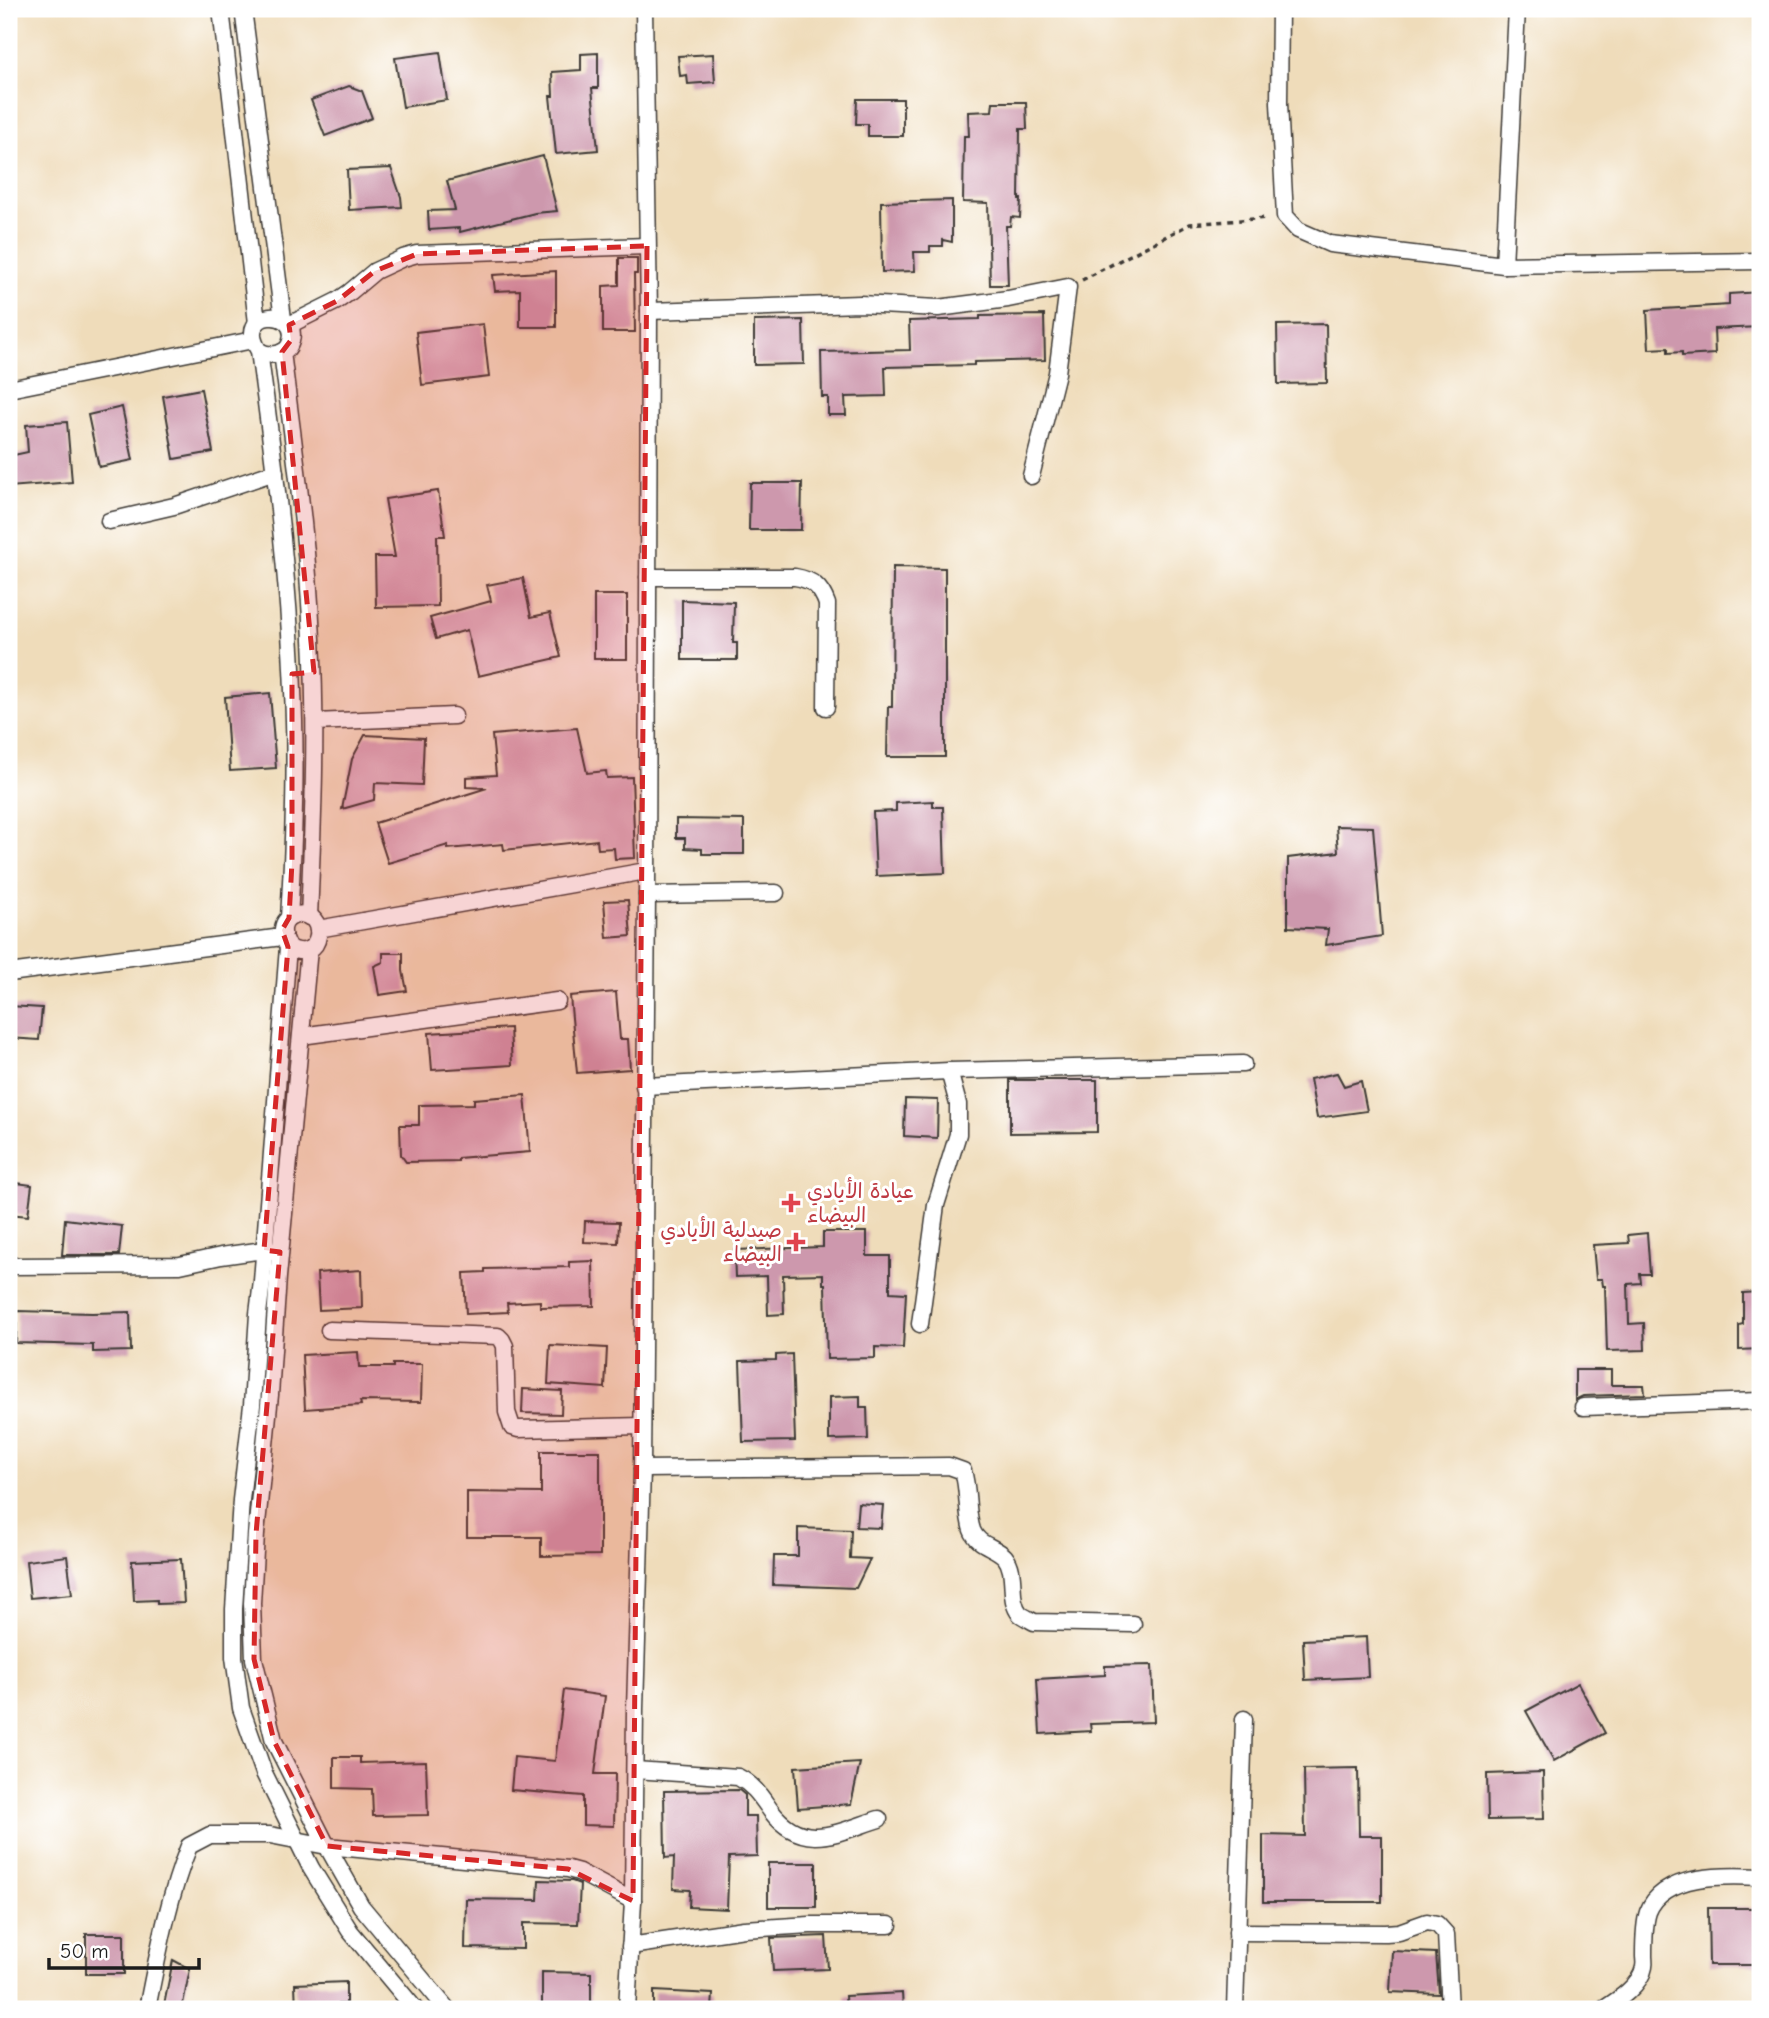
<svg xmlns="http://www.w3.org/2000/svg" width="1769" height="2018" viewBox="0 0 1769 2018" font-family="'Comic Neue','Playpen Sans Arabic',sans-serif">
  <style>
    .building { fill: #cd98ad }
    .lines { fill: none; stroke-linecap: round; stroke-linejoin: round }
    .minor-casing { stroke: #3c3934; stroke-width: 19 }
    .path { stroke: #3c3934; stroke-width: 3.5; stroke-dasharray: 5 5; stroke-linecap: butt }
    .minor { stroke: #fff; stroke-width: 16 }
    .marked { fill: #d62828; fill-opacity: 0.2; stroke: #d62828; stroke-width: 5; stroke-dasharray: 14 9; stroke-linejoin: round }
    .health-dot { fill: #e0444e; stroke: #fff; stroke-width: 2.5 }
    .labels { text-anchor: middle; stroke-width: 6; stroke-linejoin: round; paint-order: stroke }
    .health-label { font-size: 21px; fill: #be3a42; stroke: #fff; text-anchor: start }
  </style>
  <rect width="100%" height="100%" fill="#fff"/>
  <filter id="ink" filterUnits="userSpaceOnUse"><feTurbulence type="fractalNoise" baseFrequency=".0143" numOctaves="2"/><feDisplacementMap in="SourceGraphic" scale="14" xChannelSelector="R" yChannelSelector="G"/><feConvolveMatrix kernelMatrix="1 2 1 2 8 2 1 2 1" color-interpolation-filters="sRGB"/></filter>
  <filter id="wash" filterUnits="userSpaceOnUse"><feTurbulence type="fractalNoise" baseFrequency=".00686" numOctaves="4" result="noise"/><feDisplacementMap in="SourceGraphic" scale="28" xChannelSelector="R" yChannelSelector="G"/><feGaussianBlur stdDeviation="1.57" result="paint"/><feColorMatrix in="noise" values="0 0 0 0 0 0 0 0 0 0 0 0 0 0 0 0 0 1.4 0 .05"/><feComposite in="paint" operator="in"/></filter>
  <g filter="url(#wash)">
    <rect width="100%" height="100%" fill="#efdcba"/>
    <g id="blocks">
      <g class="building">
        <path d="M440,52L447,100L403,107L395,58Z"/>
        <path d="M598,53V88H592L598,150L556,154L550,96H553L552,72L581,70V54Z"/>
        <path d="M713,54L715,82L688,84L687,75L680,76L678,56Z"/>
        <path d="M349,86L362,91L372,118L325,136L311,100Z"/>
        <path d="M857,99H903V136H868V124H856Z"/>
        <path d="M993,102H1026L1027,129H1020L1019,199H1021L1020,218L1011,217L1010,226H1006L1008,285H990L988,203L963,202L964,136H969L968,112L992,111Z"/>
        <path d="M543,156L557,211L535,213L460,232L459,228L429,230L428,211L455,210L447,181Z"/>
        <path d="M391,168L401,197L402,207L349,210L347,170Z"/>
        <path d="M952,200V242L943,240V246H930V252H914L915,271L882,272L881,202Z"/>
        <path d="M619,258H637V274H634L635,332H603V286L619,285Z"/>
        <path d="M556,271V327H520V290L495,291L493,275Z"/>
        <path d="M1760,292V327L1714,329L1715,354L1682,356V352L1668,353V348L1649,349L1647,310L1729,305V294Z"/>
        <path d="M1044,315L1045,360L974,362V365L885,367L886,396L845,397L846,415H828V397H822L821,352L910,350L909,321L980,319V316Z"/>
        <path d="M803,320L804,364L754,365V321Z"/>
        <path d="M483,324L489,377L422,385L416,332Z"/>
        <path d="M1326,324L1327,383L1278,384L1277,325Z"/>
        <path d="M201,389L213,452L174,459L163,396Z"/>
        <path d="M122,407L133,460L99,467L88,415Z"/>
        <path d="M67,422L72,482L9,487V456L28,452L26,425Z"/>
        <path d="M750,483H802L801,530H749Z"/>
        <path d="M438,491L445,536H437L438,606L376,607L375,557H395L385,499Z"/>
        <path d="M893,567L945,568V757H887L888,707H892Z"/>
        <path d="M523,578L531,617L550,613L561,657L478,676L467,630L436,639L430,618L491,601L487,585Z"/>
        <rect x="594" y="595" width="33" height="64"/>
        <path d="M682,600L734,602L733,643H737V660H682Z"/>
        <path d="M270,693L276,768L230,771L225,697Z"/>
        <path d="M577,728L587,773L606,771L607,778L632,777L635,858L615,859L614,848L598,849L597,840L504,850L503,844L448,849V845L388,863L375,823L487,788L466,787V777L496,775L492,735Z"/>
        <path d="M365,735L424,738L422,785L375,783L374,800L342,809L352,759Z"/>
        <path d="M933,801V807H943L945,873L876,876L873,812L896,811V803Z"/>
        <path d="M676,819L744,820V854H702V849L685,848V838H676Z"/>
        <path d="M1336,826L1373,827L1382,936L1326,945L1328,929L1288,927V858L1338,852Z"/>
        <path d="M628,900L631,936L607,938L604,901Z"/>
        <path d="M383,953H403V971L407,991L379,995L374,966L383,962Z"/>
        <path d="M616,992L620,1039H628L630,1069L577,1073L570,996Z"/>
        <path d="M9,1006L42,1008L39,1040L9,1038Z"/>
        <path d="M510,1028L512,1065L432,1070L429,1033Z"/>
        <path d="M1337,1073L1344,1086L1361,1081L1367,1111L1317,1118L1310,1079Z"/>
        <path d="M1010,1080H1097V1132L1010,1133Z"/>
        <path d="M525,1095L530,1152L458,1158V1161L406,1162L401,1155L400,1125H419V1105L474,1104V1099Z"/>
        <path d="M905,1099L938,1100L937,1138L904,1136Z"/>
        <path d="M9,1182L32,1185L28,1216L9,1214Z"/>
        <path d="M65,1219L122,1226L119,1255H62Z"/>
        <path d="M585,1221L619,1222L618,1243L584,1242Z"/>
        <path d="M823,1232H867V1256H890V1292L906,1293L903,1348L875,1347V1358L827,1359L825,1284H823V1274L783,1275L784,1314L768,1315L767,1276L735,1277L734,1250L823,1247Z"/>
        <path d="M1647,1233L1650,1274H1640L1641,1283L1628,1284L1629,1324L1644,1323L1645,1350L1607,1351L1605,1286H1603L1602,1279H1596L1593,1245L1629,1243L1628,1235Z"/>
        <path d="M593,1261L594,1306L540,1307V1301L507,1303L508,1312L466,1314L464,1273L485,1272V1269L569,1267V1262Z"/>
        <path d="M361,1270L362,1308L319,1310L317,1273Z"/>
        <path d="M1760,1292V1349L1739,1350V1325L1743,1324V1293Z"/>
        <path d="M17,1311L92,1313L130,1312L131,1351L93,1352V1345L16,1343Z"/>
        <path d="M550,1345L607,1348L605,1388L548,1384Z"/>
        <path d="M358,1352L359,1367H393V1364H422L421,1402L360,1401L361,1405L305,1409L302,1355Z"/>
        <path d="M792,1354L795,1441L743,1442L740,1361L776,1360V1355Z"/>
        <path d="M1575,1370H1611V1385H1644L1645,1394L1583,1396L1575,1400Z"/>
        <path d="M523,1389L562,1391L561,1414L522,1413Z"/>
        <path d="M860,1396V1407H867L868,1439L829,1440V1397Z"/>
        <path d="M541,1451H600V1555L541,1556V1537H467V1492L541,1493Z"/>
        <path d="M858,1503L883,1505L881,1528L856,1527Z"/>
        <path d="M798,1528L851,1530L850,1558L870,1559L856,1588L773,1585L774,1556H798Z"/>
        <path d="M67,1556L72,1594L30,1598L26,1561Z"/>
        <path d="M181,1559L184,1603L157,1604V1600L134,1601L132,1561Z"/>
        <path d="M1366,1637L1368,1677L1305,1680L1303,1640Z"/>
        <path d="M1152,1665L1154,1722L1090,1724L1091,1731L1040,1734L1037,1679L1105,1675V1666Z"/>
        <path d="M1578,1683L1605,1733L1554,1761L1526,1711Z"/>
        <path d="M564,1690L605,1696L595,1774H615L614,1826L583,1825V1796L511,1790L514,1757L555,1761Z"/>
        <path d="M334,1757H360V1763L426,1761L428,1815L373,1816L372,1789L334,1788Z"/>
        <path d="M860,1763L851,1804L798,1808L795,1767Z"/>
        <path d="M1358,1768L1359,1836H1382V1902H1263V1835L1305,1836L1304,1769Z"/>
        <path d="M1543,1772L1544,1819L1488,1820L1487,1774Z"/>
        <path d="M739,1790L745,1795V1816H756L757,1856L729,1857L727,1909L689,1907L690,1890L673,1889L674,1857L665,1858L664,1791Z"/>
        <rect x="768" y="1863" width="48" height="44"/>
        <path d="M539,1880L572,1881L580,1884L578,1924L523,1923V1949L465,1948L466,1899L538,1900Z"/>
        <path d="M1708,1908H1760V1965H1709Z"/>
        <rect x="86" y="1934" width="38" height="40"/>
        <path d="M826,1936L828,1969L773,1971L771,1938Z"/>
        <path d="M1392,1951L1436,1953L1439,1994L1390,1992Z"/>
        <path d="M173,1960L190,1969L182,2009L164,2005Z"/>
        <path d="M542,1972L591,1973V2009H542Z"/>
        <path d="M346,1982V2004H331V2009H296L295,1984Z"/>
        <path d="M654,1991L713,1994L712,2009H654Z"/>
        <path d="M902,1993L903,2009H846L845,1996Z"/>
      </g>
    </g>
  </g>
  <g filter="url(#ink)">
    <use href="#blocks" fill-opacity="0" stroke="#3c3934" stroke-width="2"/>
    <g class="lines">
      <defs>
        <g id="minor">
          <path d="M221,9L257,323"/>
          <path d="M243,9L283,319"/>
          <path d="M1280,9L1279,103L1285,216L1298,230L1330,244L1504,265"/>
          <path d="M1517,9L1504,265L1760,261"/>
          <path d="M649,311L860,304L938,308L1008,299L1068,287L1057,373L1031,476"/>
          <path d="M289,325L337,301L350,292L375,271L403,258L417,254L647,246"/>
          <path d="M259,351C270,357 287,356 291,341C300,306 233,309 259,351C276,474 291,597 294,721C296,787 293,853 289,918"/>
          <path d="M282,352C294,448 308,543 312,639C317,732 313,824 309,917"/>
          <path d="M9,389L253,340"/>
          <path d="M109,521L174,506L275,472"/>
          <path d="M648,577H795C813,580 821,587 827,604L826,707"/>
          <path d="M315,722L454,716"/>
          <path d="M647,895L776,893"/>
          <path d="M318,929L646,871"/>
          <path d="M288,947C325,967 328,908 297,915C279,919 281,935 288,947L262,1281L258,1314L252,1405L241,1500L234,1609V1657L241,1708L264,1773L311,1868L350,1931L415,2009"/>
          <path d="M309,949L278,1277L270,1395L256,1534L252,1603L254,1659L274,1741L327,1846L361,1906L447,2009"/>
          <path d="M9,973L282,937"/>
          <path d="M301,1036L557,1001"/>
          <path d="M644,1086L949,1071L1243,1064"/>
          <path d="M9,1266L180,1265L221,1256L264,1250L274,1251"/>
          <path d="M920,1324L936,1205L958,1134V1104L949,1071"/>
          <path d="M329,1330L498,1336L502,1340L505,1346L507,1412L512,1427L518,1429L642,1426"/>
          <path d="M1583,1407L1760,1401"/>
          <path d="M642,1469L949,1466L963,1471C969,1490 966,1512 972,1530C978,1546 995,1546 1005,1557C1018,1573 1007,1599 1020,1614C1024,1617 1029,1619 1034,1622L1133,1624"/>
          <path d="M635,1770L738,1777C754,1785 761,1797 771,1811C803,1853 838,1832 879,1819"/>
          <path d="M1237,1932L1386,1933L1399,1932L1427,1922L1437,1924L1446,1934L1450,2009"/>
          <path d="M630,1946L744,1929L810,1925H889"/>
          <path d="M147,2009C158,1954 168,1898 189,1846L210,1835H270L327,1846L568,1869L579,1872L633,1901"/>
          <path d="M627,2009L633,1901L635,1709L642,1469L647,895L649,311L644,9"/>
          <path d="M1235,2009L1244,1719"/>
          <path d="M1604,2009C1618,2000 1641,1985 1644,1967C1645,1963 1644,1959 1644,1956C1644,1943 1644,1924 1648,1912C1663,1873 1726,1875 1760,1877"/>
        </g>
      </defs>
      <use href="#minor" class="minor-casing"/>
      <path class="path" d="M1082,280L1190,224L1267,218"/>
      <use href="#minor" class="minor"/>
    </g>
  </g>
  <path class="marked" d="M647,246L633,1901L568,1869L327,1846L274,1741L254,1659L256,1534L280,1252L264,1250L288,947L282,930L289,918L292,862V674L314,672L282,352L291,340L289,325L337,301L375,271L417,254Z"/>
  <g class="health-dot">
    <path d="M787.5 1192.5h7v7h7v7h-7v7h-7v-7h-7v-7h7z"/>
    <path d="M792.5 1231.5h7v7h7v7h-7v7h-7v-7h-7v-7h7z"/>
  </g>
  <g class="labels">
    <g class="health-label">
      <text x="807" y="1198">عيادة الأيادي<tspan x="807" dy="24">البيضاء</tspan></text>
      <text x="782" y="1237" text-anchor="end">صيدلية الأيادي<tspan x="782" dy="24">البيضاء</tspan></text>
    </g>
  </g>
  <rect width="1769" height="2018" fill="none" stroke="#fff" stroke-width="35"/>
  <path d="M49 1958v10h150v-10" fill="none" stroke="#1c1c1c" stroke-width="3.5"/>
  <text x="60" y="1958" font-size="21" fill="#1c1c1c" stroke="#ffffff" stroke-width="5" paint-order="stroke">50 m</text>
</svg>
